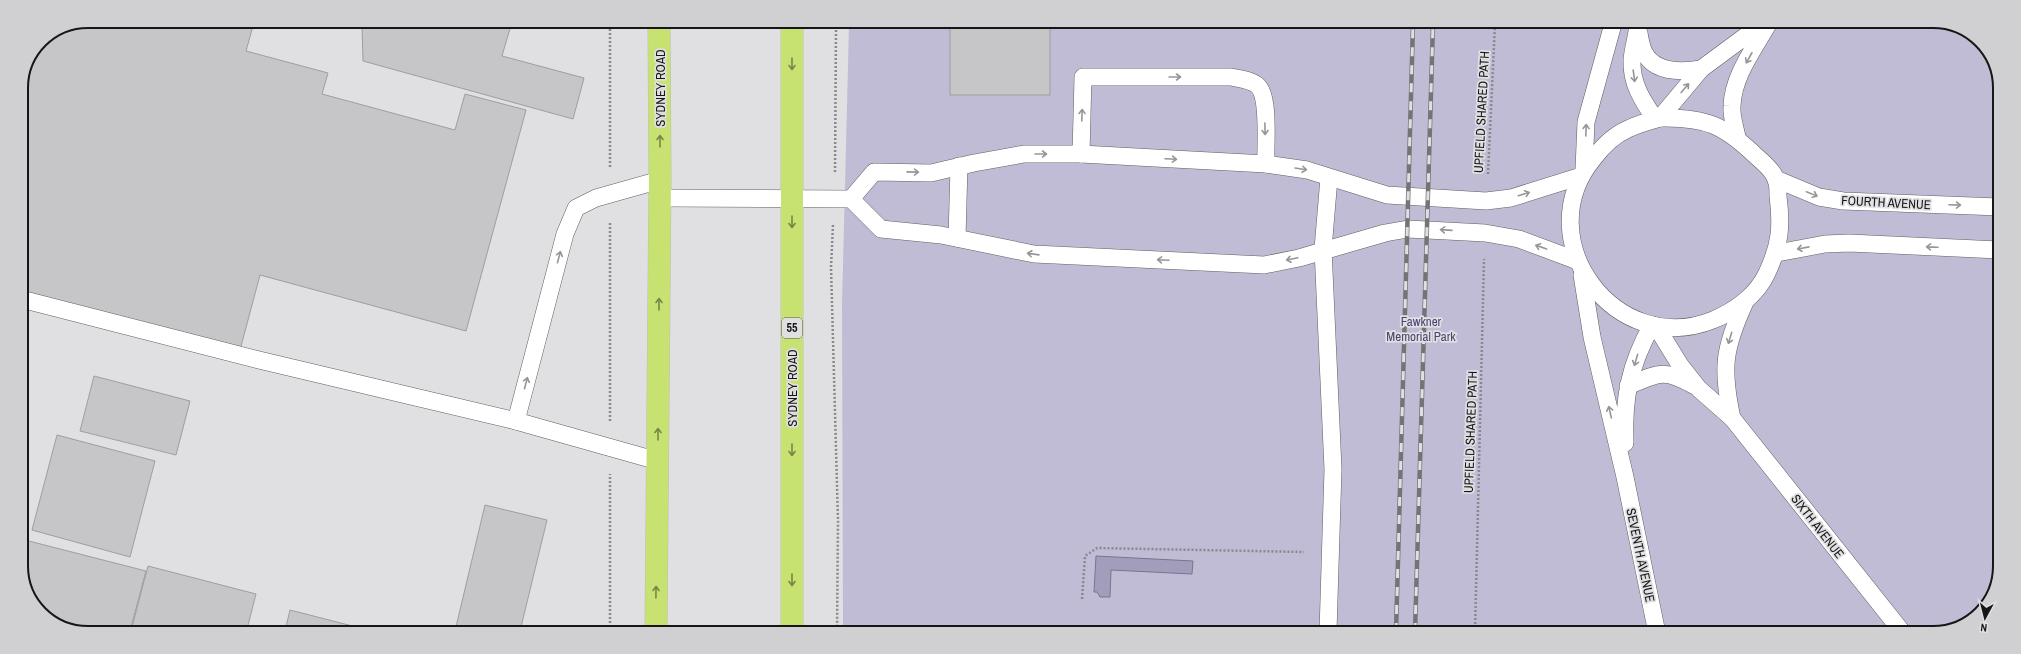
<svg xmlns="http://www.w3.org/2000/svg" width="2021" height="654" viewBox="0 0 2021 654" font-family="'Archivo Narrow',sans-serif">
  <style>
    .green { fill: #c0bcd5 }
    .water { fill: #a39dbc; stroke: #79748a }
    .building { fill: #c6c5c8; stroke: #9e9da0 }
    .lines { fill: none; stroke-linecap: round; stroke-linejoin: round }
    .lane-casing { stroke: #5f5e61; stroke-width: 18 }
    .highway-casing { stroke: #bebebe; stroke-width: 23 }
    .path { stroke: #89898c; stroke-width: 2.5; stroke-dasharray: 2 2; stroke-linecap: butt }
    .lane { stroke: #fff; stroke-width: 17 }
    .highway { stroke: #c7e271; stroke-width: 22 }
    .rail-casing { stroke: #747476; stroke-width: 4.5 }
    .rail { stroke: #e0e0e3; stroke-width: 3; stroke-dasharray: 9; stroke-linecap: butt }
    .oneway { stroke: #969697 }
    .oneway2 { stroke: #778648 }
    .labels { text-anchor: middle; stroke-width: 3.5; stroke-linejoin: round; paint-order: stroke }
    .shield { fill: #e0e0e3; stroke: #535354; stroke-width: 1 }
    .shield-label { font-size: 12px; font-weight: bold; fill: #161617 }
    .street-label { font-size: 13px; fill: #161617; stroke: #e0e0e3 }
    .park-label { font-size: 13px; fill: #4d4270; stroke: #e0e0e3 }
    .rim { fill: none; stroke: #161617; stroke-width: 2 }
  </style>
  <rect width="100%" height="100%" fill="#e0e0e3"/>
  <path class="green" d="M1951,23L1984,44L2000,83L1998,584L1974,619L1933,633L843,632L842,305L849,25Z"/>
  <path class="water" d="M1096,556L1193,561L1192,574L1111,570L1110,597H1100L1097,592H1094Z"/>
  <g class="building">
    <path d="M511,25L502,56L584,78L573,119L363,61L362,26Z"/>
    <rect x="950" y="25" width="100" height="70"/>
    <path d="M62,26H253L246,51L328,73L322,94L455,130L465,94L526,110L466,331L260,275L240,350L21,291V88L26,62L41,40Z"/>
    <path d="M94,376L190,401L176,455L80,431Z"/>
    <path d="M57,435L155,461L130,557L32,530Z"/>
    <path d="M485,505L547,520L520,631H455Z"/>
    <path d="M21,539L146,571L130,631H70L37,610L21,571Z"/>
    <path d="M148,566L256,594L247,629L254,631H131Z"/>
    <path d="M290,610L372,631H285Z"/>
  </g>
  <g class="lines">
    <defs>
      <g id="lane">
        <path d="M1638,24C1637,36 1633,48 1632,60C1631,84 1643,101 1655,119"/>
        <path d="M1639,33C1640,39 1641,46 1644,52C1654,73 1682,72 1701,69"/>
        <path d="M1660,118C1706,117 1724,125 1757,157C1763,162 1774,172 1776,180C1778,184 1778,191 1778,196C1782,227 1780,245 1767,273C1757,295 1735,311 1713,320C1616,359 1527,240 1593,159C1602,147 1614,135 1628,129C1638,124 1649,121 1660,118Z"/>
        <path d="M1660,118L1701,69L1762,24"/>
        <path d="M1737,137C1735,127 1731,116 1732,106C1733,76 1754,49 1768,24"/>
        <path d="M1081,154L1083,77H1231C1240,79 1252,80 1258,86C1270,98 1265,147 1266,164"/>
        <path d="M1584,169L1586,122L1613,24"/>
        <path d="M1776,179L1819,197L1843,201L1999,207"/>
        <path d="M660,198L851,199L881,229L941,235L1034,254L1264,265L1299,258L1385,233L1408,229L1485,233L1519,239L1578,261"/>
        <path d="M851,199L874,172L931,173L974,163L1024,154H1081L1266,164L1307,170L1387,195L1486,201L1511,198L1581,176"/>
        <path d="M957,238L959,166"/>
        <path d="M1777,253L1825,244L1849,243L1999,250"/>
        <path d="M1582,275L1592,337L1625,477L1657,633"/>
        <path d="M21,299L259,360L516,421L658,461"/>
        <path d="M1656,326L1680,365L1699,389L1732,418L1903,633"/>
        <path d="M1628,386C1658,373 1664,368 1693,385"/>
        <path d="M1732,418C1721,368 1724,348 1745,302"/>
        <path d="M516,421L565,234L576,208L596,198L660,180"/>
        <path d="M1625,443C1623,398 1630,364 1652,325"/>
        <path d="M1328,632L1333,469L1323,249L1329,178"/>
      </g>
      <g id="highway">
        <path d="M656,631L660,180L659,25"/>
        <path d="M792,632V25"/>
      </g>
    </defs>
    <use href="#lane" class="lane-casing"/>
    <use href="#highway" class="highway-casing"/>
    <g class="path">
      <path d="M610,167V25"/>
      <path d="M835,172L836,25"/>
      <path d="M1488,174L1495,24"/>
      <path d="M833,225L831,267L838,521L837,632"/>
      <path d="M610,421V222"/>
      <path d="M1082,599L1085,556L1097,548L1304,552"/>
      <path d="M610,631V474"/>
      <path d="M1475,632L1484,259"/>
    </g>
    <use href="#lane" class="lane"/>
    <use href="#highway" class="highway"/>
    <defs>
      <g id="rail">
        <path d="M1396,632L1413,24"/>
        <path d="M1415,632L1433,24"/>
      </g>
    </defs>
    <use href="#rail" class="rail-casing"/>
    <use href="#rail" class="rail"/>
  </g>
  <defs><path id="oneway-shaft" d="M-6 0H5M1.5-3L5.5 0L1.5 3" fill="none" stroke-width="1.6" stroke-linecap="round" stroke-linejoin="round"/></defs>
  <g class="oneway">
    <use href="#oneway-shaft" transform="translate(1749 58) rotate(119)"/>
    <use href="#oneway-shaft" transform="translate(1634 76) rotate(82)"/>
    <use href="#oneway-shaft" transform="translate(1175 77)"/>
    <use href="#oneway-shaft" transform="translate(1685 88) rotate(-50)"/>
    <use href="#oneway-shaft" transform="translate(1082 115) rotate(-88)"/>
    <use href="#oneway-shaft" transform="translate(1265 129) rotate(89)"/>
    <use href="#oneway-shaft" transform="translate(1586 130) rotate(-88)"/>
    <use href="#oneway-shaft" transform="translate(1041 154)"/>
    <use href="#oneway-shaft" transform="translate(1171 159) rotate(3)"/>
    <use href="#oneway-shaft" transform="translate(1301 169) rotate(9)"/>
    <use href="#oneway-shaft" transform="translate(913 172) rotate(1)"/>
    <use href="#oneway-shaft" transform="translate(1524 194) rotate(-17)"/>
    <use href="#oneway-shaft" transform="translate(1812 194) rotate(22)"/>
    <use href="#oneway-shaft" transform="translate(1955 205) rotate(2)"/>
    <use href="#oneway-shaft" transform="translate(1446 230) rotate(-176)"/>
    <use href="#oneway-shaft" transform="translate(1541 247) rotate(-161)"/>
    <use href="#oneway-shaft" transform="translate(1932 247) rotate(-178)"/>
    <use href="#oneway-shaft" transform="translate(1803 248) rotate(169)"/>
    <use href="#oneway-shaft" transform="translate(1033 254) rotate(-172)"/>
    <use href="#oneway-shaft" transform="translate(559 257) rotate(-75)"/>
    <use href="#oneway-shaft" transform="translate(1292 259) rotate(168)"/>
    <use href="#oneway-shaft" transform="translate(1163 260) rotate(-177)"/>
    <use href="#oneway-shaft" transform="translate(1730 338) rotate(107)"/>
    <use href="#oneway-shaft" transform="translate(1636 360) rotate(106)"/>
    <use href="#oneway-shaft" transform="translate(526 383) rotate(-75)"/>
    <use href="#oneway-shaft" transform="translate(1610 412) rotate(-103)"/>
  </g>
  <g class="oneway2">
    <use href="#oneway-shaft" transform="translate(792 64) rotate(90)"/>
    <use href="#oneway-shaft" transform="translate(660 141) rotate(-90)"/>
    <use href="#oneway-shaft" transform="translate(792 222) rotate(90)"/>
    <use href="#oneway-shaft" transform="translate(659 304) rotate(-90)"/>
    <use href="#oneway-shaft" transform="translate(658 434) rotate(-90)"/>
    <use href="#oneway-shaft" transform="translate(792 450) rotate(90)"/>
    <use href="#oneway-shaft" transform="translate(792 580) rotate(90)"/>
    <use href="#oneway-shaft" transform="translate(656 592) rotate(-89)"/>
  </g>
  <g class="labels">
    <rect class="shield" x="782" y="318" width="20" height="20" rx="3"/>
    <g class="shield-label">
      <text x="792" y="332">55</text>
    </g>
    <g class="street-label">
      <text transform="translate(660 88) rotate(-90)" y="5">SYDNEY ROAD</text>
      <text transform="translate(1481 112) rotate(-87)" y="5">UPFIELD SHARED PATH</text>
      <text transform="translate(1886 202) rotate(3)" y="5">FOURTH AVENUE</text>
      <text transform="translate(792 388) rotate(-90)" y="5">SYDNEY ROAD</text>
      <text transform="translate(1470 432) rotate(-88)" y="5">UPFIELD SHARED PATH</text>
      <text transform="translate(1818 526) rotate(52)" y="5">SIXTH AVENUE</text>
      <text transform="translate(1641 555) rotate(78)" y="5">SEVENTH AVENUE</text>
    </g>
    <g class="park-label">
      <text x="1421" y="326">Fawkner<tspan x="1421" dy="15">Memorial Park</tspan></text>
    </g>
  </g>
  <path d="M0 0H2021V654H0ZM88 28H1933A60 60 0 0 1 1993 88V566A60 60 0 0 1 1933 626H88A60 60 0 0 1 28 566V88A60 60 0 0 1 88 28Z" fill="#d0d0d3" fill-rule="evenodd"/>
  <path class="rim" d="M88 28H1933A60 60 0 0 1 1993 88V566A60 60 0 0 1 1933 626H88A60 60 0 0 1 28 566V88A60 60 0 0 1 88 28Z"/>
  <g transform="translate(1985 618) rotate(187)" stroke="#e0e0e3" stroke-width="3" paint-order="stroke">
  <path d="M0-3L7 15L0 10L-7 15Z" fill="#161617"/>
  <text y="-6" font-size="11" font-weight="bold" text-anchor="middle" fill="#161617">N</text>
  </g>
</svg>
